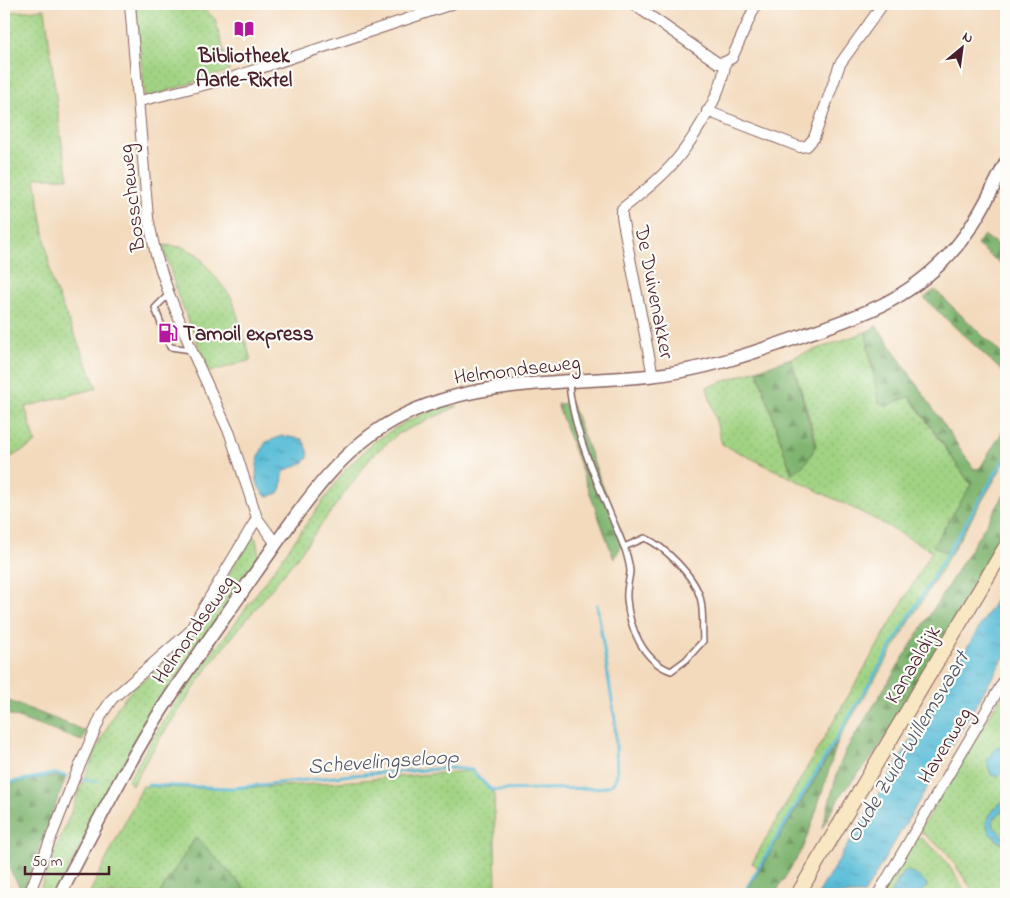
<svg xmlns="http://www.w3.org/2000/svg" width="1010" height="898" viewBox="0 0 1010 898" font-family="'Indie Flower',sans-serif">
  <style>
    .grass { fill: url(#grass-dots); stroke: #767957 }
    .forest { fill: url(#forest-firs); stroke: #656a4e }
    .water { fill: url(#water-ripples); stroke: #526e82 }
    .lines { fill: none; stroke-linecap: round; stroke-linejoin: round }
    .stream { stroke: #5abdd8; stroke-width: 3 }
    .service-casing { stroke: #85605e; stroke-width: 8 }
    .minor-casing { stroke: #85605e; stroke-width: 12 }
    .tertiary-casing { stroke: #85605e; stroke-width: 15 }
    .secondary-casing { stroke: #85605e; stroke-width: 16 }
    .service { stroke: #fff; stroke-width: 5 }
    .minor { stroke: #fff; stroke-width: 10 }
    .tertiary { stroke: #fff; stroke-width: 12 }
    .secondary { stroke: #f9e7c3; stroke-width: 14 }
    .labels { text-anchor: middle; stroke-width: 4.5; stroke-linejoin: round; paint-order: stroke }
    .poi-label { font-size: 21px; font-weight: bold; fill: #4a1f2b; stroke: #fdfcf7 }
    .street-label { font-size: 21px; fill: #4a1f2b; stroke: #fdfcf7 }
    .water-label { font-size: 22px; font-style: italic; fill: #505668; stroke: #fdfcf7 }
  </style>
  <defs>
    <pattern id="grass-dots" width="8" height="8" patternUnits="userSpaceOnUse" patternTransform="scale(1.25)"><rect width="8" height="8" fill="#a1d383"/><path d="M2 2h.1M6 6h.1" fill="none" stroke="#8cb571" stroke-width="1.8" stroke-linecap="round"/></pattern>
    <pattern id="forest-firs" width="22" height="20" patternUnits="userSpaceOnUse" patternTransform="scale(1.25)"><rect width="22" height="20" fill="#80b571"/><path d="M5 1l3.5 6h-7zM16 11l3.5 6h-7z" fill="#6b935d"/></pattern>
    <pattern id="water-ripples" width="26" height="14" patternUnits="userSpaceOnUse" patternTransform="scale(1.25)"><rect width="26" height="14" fill="#5abdd8"/><path d="M2 4q2-2 4 0t4 0M15 11q2-2 4 0t4 0" fill="none" stroke="#4c99af"/></pattern>
  </defs>
  <rect width="100%" height="100%" fill="#fdfcf7"/>
  <filter id="ink" filterUnits="userSpaceOnUse"><feTurbulence type="fractalNoise" baseFrequency=".02" numOctaves="2"/><feDisplacementMap in="SourceGraphic" scale="10" xChannelSelector="R" yChannelSelector="G"/><feConvolveMatrix kernelMatrix="1 2 1 2 8 2 1 2 1" color-interpolation-filters="sRGB"/></filter>
  <filter id="wash" filterUnits="userSpaceOnUse"><feTurbulence type="fractalNoise" baseFrequency=".0096" numOctaves="4" result="noise"/><feDisplacementMap in="SourceGraphic" scale="20" xChannelSelector="R" yChannelSelector="G"/><feGaussianBlur stdDeviation="1.12" result="paint"/><feColorMatrix in="noise" values="0 0 0 0 0 0 0 0 0 0 0 0 0 0 0 0 0 1.4 0 .05"/><feComposite in="paint" operator="in"/></filter>
  <g filter="url(#wash)">
    <rect width="100%" height="100%" fill="#f3dabd"/>
    <g class="grass">
      <path d="M135,4H202L205,10L215,19L229,71L145,98Z"/>
      <path d="M45,9L62,145L69,178H35L52,282L97,388L25,407L36,443L4,461V13Z"/>
      <path d="M163,245L182,247L197,254L232,298L251,360L210,372L178,296Z"/>
      <path d="M866,332L870,362L886,406L909,396L971,485L933,546L950,555L760,869L752,863L932,551L875,519L722,444L707,387L757,370L792,475L816,440L791,358Z"/>
      <path d="M444,406H458L398,434L372,456L295,560L212,662L157,743L132,785L128,781L162,722L199,669L231,629L346,469L374,442L389,432L409,420Z"/>
      <path d="M252,536L256,539L259,555L140,732L56,894H38L96,750L118,706L134,687L164,665L181,645L210,606Z"/>
      <path d="M1006,688V745L1001,746L999,776L1006,769V799L994,808L987,817L996,840L1006,847V894H975L945,850L922,833L921,828Z"/>
      <path d="M469,771L474,772L494,792L496,894H250L196,837L159,894H89L143,786C252,794 360,779 469,771Z"/>
      <path d="M1006,807V839L992,825L994,819Z"/>
      <path d="M920,838C943,852 953,872 967,894H916L926,888L903,872L890,894H881L916,839Z"/>
    </g>
    <g class="forest">
      <path d="M984,235L1006,251V268L977,245Z"/>
      <path d="M935,290L1006,358V375L924,298Z"/>
      <path d="M877,326L974,469L980,468L1006,426V460L950,555L933,546L971,485L910,396L886,406L878,402L866,332Z"/>
      <path d="M791,358L816,445L807,462L792,475L757,370Z"/>
      <path d="M571,403L624,541L614,559L557,404Z"/>
      <path d="M1006,492V535L875,754L841,794L822,828L839,767L846,750Z"/>
      <path d="M4,699L76,727L86,731L82,741L4,713Z"/>
      <path d="M838,741L812,824L802,849L775,894H745Z"/>
      <path d="M44,777H66L24,889H21L10,870L4,865V785Z"/>
      <path d="M196,837L250,894H159Z"/>
    </g>
    <g class="water">
      <path d="M282,436L302,439C320,466 297,461 283,473L282,487L279,493L267,497C250,485 256,457 266,442Z"/>
      <path d="M1006,583V654L864,894H818Z"/>
      <path d="M1006,745V769L999,776L991,775L987,761L995,748Z"/>
      <path d="M1006,799V807L994,819L992,825L1006,839V847L989,833L986,822L994,808Z"/>
      <path d="M906,870L918,876L927,884L926,888L916,894H890Z"/>
    </g>
    <g class="lines">
      <g class="stream">
        <path d="M84,780L98,781"/>
        <path d="M12,782L54,774L66,776"/>
        <path d="M148,785L233,788L352,775L453,768L472,770L490,789L496,790L596,788C607,787 616,786 617,773L615,720L597,605"/>
        <path d="M743,894L1006,456"/>
      </g>
    </g>
  </g>
  <g filter="url(#ink)">
    <g class="lines">
      <defs>
        <g id="service">
          <path d="M169,294L155,308L170,347L192,350"/>
          <path d="M569,382C572,434 605,499 624,547L625,549C627,556 630,565 630,572C629,581 626,590 627,599C629,627 643,661 671,671L686,660L703,641C702,627 704,610 700,597C694,576 664,546 645,538L624,547"/>
        </g>
        <g id="minor">
          <path d="M130,4L148,218L156,255L169,294L192,351L230,434L257,518L276,544"/>
          <path d="M633,4L718,63L725,62C724,95 685,154 661,176C649,188 635,198 622,209V217L653,376"/>
          <path d="M725,62L732,58L756,4"/>
          <path d="M140,101L231,78L452,4"/>
          <path d="M707,111L800,147L807,146L814,138L840,64L883,4"/>
          <path d="M29,894L74,779L102,714L112,699L189,632L257,518"/>
          <path d="M878,894L1006,677"/>
        </g>
        <path id="tertiary" d="M60,894C89,839 117,783 149,730C181,677 219,626 254,575C294,519 334,452 396,419C472,378 564,384 648,376C701,371 754,353 804,335C830,326 857,317 882,305C906,293 931,274 949,255C974,228 990,194 1006,162"/>
        <path id="secondary" d="M798,894L1006,546"/>
      </defs>
      <use href="#service" class="service-casing"/>
      <use href="#minor" class="minor-casing"/>
      <use href="#tertiary" class="tertiary-casing"/>
      <use href="#secondary" class="secondary-casing"/>
      <use href="#service" class="service"/>
      <use href="#minor" class="minor"/>
      <use href="#tertiary" class="tertiary"/>
      <use href="#secondary" class="secondary"/>
    </g>
  </g>
  <defs>
    <symbol id="library-bare" viewBox="-9 -9 18 18"><path d="M-6-4Q-3-5.5-.7-3.5V5Q-3 3-6 4ZM6-4Q3-5.5 .7-3.5V5Q3 3 6 4Z" fill="#b5179e" stroke="#fdfcf7" stroke-width="2.5" paint-order="stroke"/></symbol>
    <symbol id="fuel-bare" viewBox="-9 -9 18 18"><path d="M-5.5-6h7V0h2V4h1.3V-2.5L3-4.5l.8-.8L6-3V5H2.5V1h-1V6h-7ZM-4.2-4.7v3.2H.2V-4.7Z" fill="#b5179e" stroke="#fdfcf7" stroke-width="2.5" paint-order="stroke"/></symbol>
  </defs>
  <g fill-rule="evenodd">
    <use href="#library-bare" x="230" y="15" width="28" height="28"/>
    <use href="#fuel-bare" x="154" y="319" width="28" height="28"/>
  </g>
  <g class="labels">
    <g class="poi-label">
      <text x="244" y="62">Bibliotheek<tspan x="244" dy="24">Aarle-Rixtel</tspan></text>
      <text x="183" y="340" text-anchor="start">Tamoil express</text>
    </g>
    <g class="street-label">
      <text transform="translate(131 198) rotate(-97)" y="7">Bosscheweg</text>
      <text transform="translate(655 292) rotate(79)" y="7">De Duivenakker</text>
      <text transform="translate(517 369) rotate(-7)" y="7">Helmondseweg</text>
      <text transform="translate(193 629) rotate(-55)" y="7">Helmondseweg</text>
      <text transform="translate(912 664) rotate(-59)" y="7">Kanaaldijk</text>
      <text transform="translate(944 745) rotate(-59)" y="7">Havenweg</text>
    </g>
    <g class="water-label">
      <text transform="translate(906 746) rotate(-59)" y="8">Oude Zuid-Willemsvaart</text>
      <text transform="translate(383 760) rotate(-4)" y="8">Schevelingseloop</text>
    </g>
  </g>
  <rect width="1010" height="898" fill="none" stroke="#fdfcf7" stroke-width="20"/>
  <g transform="translate(962 48) rotate(29)" stroke="#fdfcf7" stroke-width="4" paint-order="stroke">
  <path d="M0-4L9 19L0 12L-9 19Z" fill="#4a1f2b"/>
  <text y="-8" font-size="14" font-weight="bold" text-anchor="middle" fill="#4a1f2b">N</text>
  </g>
  <path d="M25 866v8h84v-8" fill="none" stroke="#4a1f2b" stroke-width="2.5"/>
  <text x="32" y="866" font-size="15" fill="#4a1f2b" stroke="#fdfcf7" stroke-width="4" paint-order="stroke">50 m</text>
</svg>
